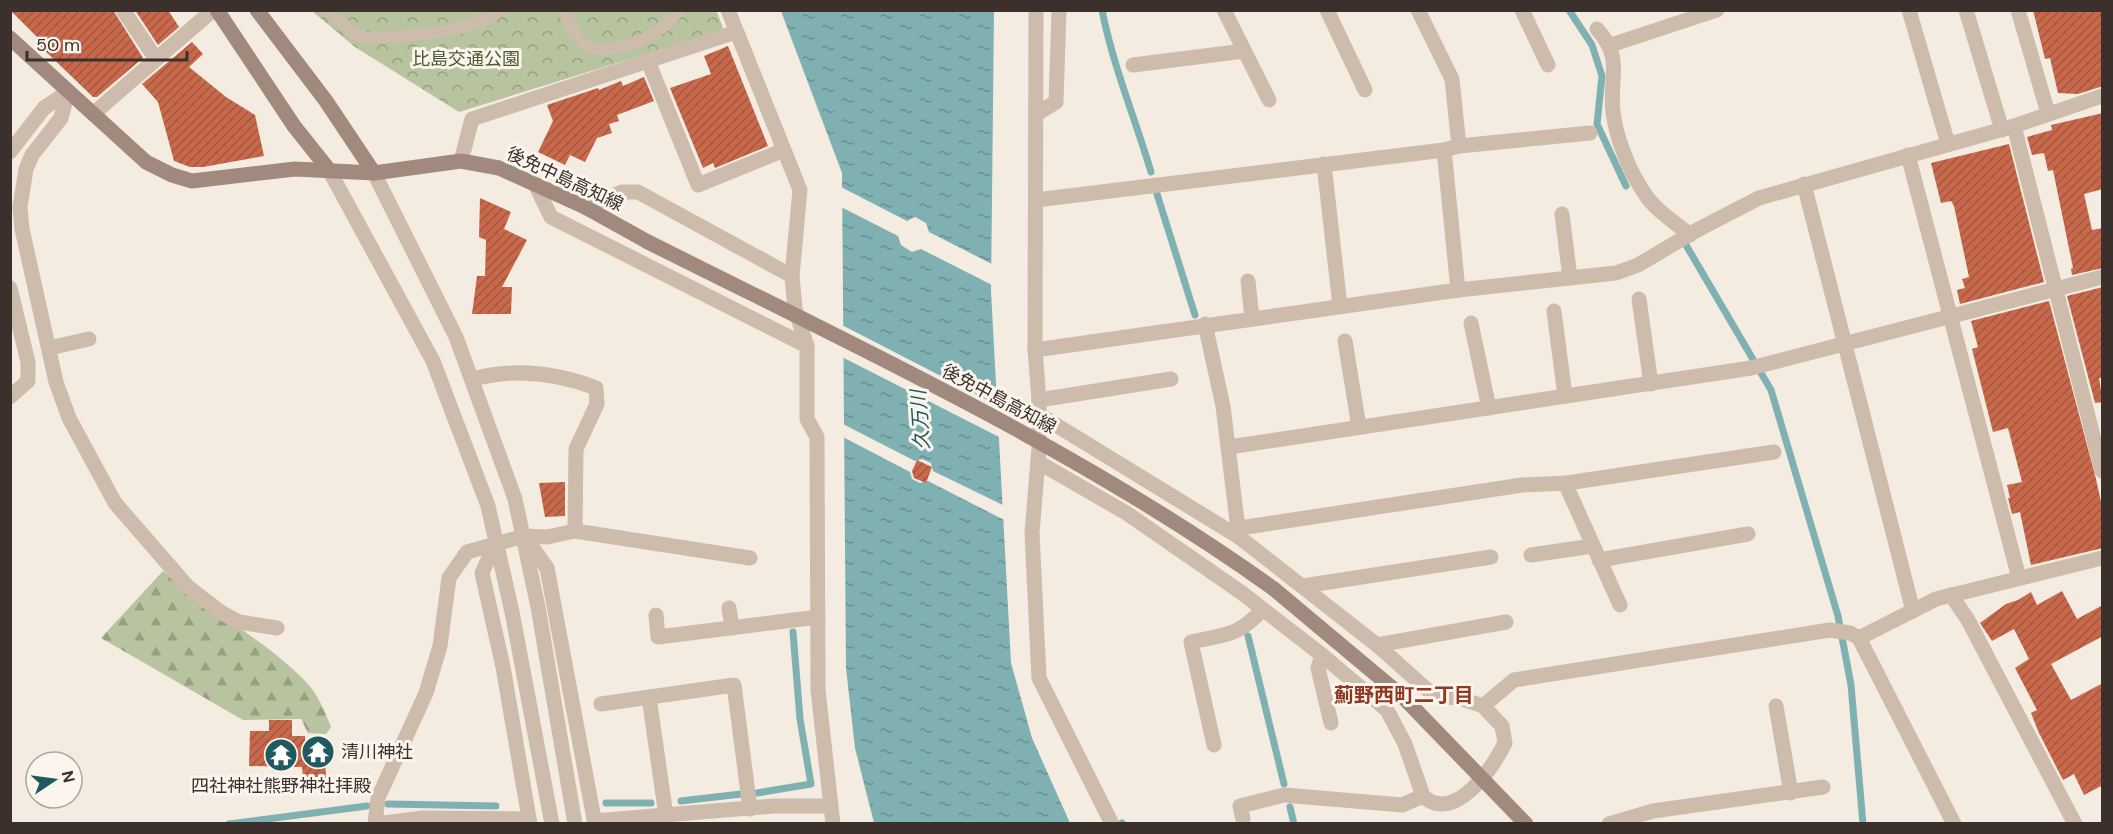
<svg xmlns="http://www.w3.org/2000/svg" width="2113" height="834" viewBox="0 0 2113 834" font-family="'DM Sans','Noto Sans JP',sans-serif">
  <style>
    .forest { fill: url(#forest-firs) }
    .park { fill: url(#park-crowns) }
    .water { fill: url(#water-ripples) }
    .pier { fill: #f4ebe1 }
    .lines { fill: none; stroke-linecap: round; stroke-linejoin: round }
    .stream { stroke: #7fb0b2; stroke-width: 7 }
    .building { fill: url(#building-hatch) }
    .service { stroke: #cdbbac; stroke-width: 12 }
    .minor { stroke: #cdbbac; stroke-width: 15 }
    .tertiary { stroke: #cdbbac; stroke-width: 15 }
    .secondary { stroke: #a18a7d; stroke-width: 15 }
    .secondary-bridge { stroke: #a18a7d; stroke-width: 15 }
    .labels { text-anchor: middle; stroke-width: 6; stroke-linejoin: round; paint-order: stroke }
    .park-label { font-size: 18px; fill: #4a5a2e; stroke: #fbf5ee }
    .street-label { font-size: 18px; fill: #3b302b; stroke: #fbf5ee }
    .poi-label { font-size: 18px; fill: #3b302b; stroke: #fbf5ee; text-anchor: start }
    .water-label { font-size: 20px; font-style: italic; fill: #1f5a5e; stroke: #fbf5ee }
    .neighbourhood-label { font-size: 20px; font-weight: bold; fill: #8c3b22; stroke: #fbf5ee }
  </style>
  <defs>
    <pattern id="forest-firs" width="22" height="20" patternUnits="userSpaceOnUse" patternTransform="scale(1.5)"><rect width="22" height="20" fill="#b8c4a0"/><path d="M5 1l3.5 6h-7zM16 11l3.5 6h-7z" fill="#97a083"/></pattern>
    <pattern id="park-crowns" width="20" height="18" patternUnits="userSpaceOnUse" patternTransform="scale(1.5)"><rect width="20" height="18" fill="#b8c4a0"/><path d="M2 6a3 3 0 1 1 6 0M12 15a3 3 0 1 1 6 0" fill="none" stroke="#97a083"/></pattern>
    <pattern id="water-ripples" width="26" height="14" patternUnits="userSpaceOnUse" patternTransform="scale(1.5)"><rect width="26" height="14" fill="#7fb0b2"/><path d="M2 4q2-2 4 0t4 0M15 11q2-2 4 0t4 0" fill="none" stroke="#699091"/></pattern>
    <pattern id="building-hatch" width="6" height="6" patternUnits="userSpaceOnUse" patternTransform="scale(1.5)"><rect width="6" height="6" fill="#c8694b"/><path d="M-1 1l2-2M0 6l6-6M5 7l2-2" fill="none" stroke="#a4573f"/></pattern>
  </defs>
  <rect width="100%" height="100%" fill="#f4ebe1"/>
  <path class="forest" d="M163,571C208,612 264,638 306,682C318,694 325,712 331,727L326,734L308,733L301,719L243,720L101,638Z"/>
  <path class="park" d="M716,10L724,30L459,112L355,47L312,11Z"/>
  <path class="water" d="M781,11H994L991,291L1011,663L1032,738L1070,823H874L855,748L846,668L842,173Z"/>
  <g class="pier">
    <path d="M839,186L907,221L915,217L926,223L929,232L994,265V286L921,249L912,252L901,245L898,236L839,206Z"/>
    <path d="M840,324L1001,407L1003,439L840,356Z"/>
    <path d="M841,423L915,461L922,459L931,463L933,471L1007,507L1008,522L928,481L920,483L912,479L910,472L841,436Z"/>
  </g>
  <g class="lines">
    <g class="stream">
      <path d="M1102,10C1113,66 1135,118 1151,172"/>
      <path d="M1569,10L1592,45L1602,76L1597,124L1626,186"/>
      <path d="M1157,194L1195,315"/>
      <path d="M1686,245L1771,390L1838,616L1851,685L1863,824"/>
      <path d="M1248,636L1284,784"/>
      <path d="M757,793L811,784L800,719L793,632"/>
      <path d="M681,801L741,794"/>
      <path d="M606,803H651"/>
      <path d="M388,804L496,806"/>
      <path d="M1290,807L1294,824"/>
      <path d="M1122,823L1123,824"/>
      <path d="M229,824L367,806"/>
    </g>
  </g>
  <g class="building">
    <path d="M10,10H113L143,58L97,97H93L40,46L36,39L37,37Z"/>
    <path d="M135,10H168L179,27L158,45Z"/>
    <path d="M2033,10H2103V86L2078,94L2058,93L2050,58L2045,59Z"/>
    <path d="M192,42L203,54L189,67L226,97L255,115L264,156L203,167H190L174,161L158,102L142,84Z"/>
    <path d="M728,46L768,146L715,168L713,163L703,168L670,88L711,74L704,56Z"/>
    <path d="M644,77L654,101L617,115L619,121L609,124L612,133L597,138L585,162L570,155L565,165L538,152L553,121L547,105L598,88L599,90L621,81L623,86Z"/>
    <path d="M2103,113V189L2084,194L2092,230L2103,228V268L2072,275L2071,269L2073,268L2053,170L2048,171L2044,153L2032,155L2027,137L2052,130L2051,125Z"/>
    <path d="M2009,144L2044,282L1960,304L1957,290L1965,288L1962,279L1969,277L1954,206L1951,201L1941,203L1931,163Z"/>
    <path d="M480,198L511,212L504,229L527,240L502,287H512L511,314H472L477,276H485L486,240L479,237Z"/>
    <path d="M2103,287V378H2099L2103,402L2095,403L2067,296Z"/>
    <path d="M2049,301L2096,479L2103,511V548L2031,565L2020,512L2012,514L2008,498H2010L2007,485L2022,482L2008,428L1993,432L1972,349L1978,347L1971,321Z"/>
    <path d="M917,460L932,467L926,483L914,478L912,471Z"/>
    <path d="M565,482V516L545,517L539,483Z"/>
    <path d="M2062,591L2077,619L2103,605V636L2051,664L2071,700L2103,683V785L2084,795L2074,774L2063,780L2039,733L2031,713L2037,710L2015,668L2029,659L2014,629L1992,641L1980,623L2006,604L2018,600L2031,592L2037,605Z"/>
    <path d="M269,720H292V736H305V741L324,740L326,778L303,777L302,767L249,766L250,731H269Z"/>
  </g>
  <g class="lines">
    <g class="service">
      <path d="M327,10L354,33L367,38C412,35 463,36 501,10"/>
      <path d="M564,10C569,23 575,38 587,46C608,59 669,33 678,10"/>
    </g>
    <g class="minor">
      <path d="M123,10L156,59"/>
      <path d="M728,10L800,190L792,276L795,309L807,346V419L817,437L818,690L833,824"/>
      <path d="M1036,10L1035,350L1039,400V448L1032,533L1039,678L1112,824"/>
      <path d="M1224,10L1269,100"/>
      <path d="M1327,10L1365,90"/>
      <path d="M1418,10L1452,79L1459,146L1444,150"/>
      <path d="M1522,10L1548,65"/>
      <path d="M1909,10L1948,144"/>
      <path d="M1966,10L2002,130"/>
      <path d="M2018,10L2048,113"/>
      <path d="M1597,29C1624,59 1609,76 1613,112C1616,138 1630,173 1645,194C1655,210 1676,223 1690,235"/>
      <path d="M1611,45L1717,10"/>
      <path d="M648,61L698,185L784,150"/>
      <path d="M1133,65L1244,51"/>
      <path d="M68,92L61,118L32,155L26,169L20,207L22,229L56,382L69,418L115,503L188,587L222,613L239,622L277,628"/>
      <path d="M1038,113L1056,102L1059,10"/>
      <path d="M93,114L213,10"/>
      <path d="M2014,126L2102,471"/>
      <path d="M1459,146L1590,133"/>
      <path d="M10,152L44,108L68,92"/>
      <path d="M1908,155L2019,578"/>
      <path d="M461,161L472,119L736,32"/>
      <path d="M1324,164L1340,306"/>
      <path d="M1804,184L1913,611"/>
      <path d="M536,186L551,217L807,346"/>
      <path d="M1036,200L1444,150L1458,290"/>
      <path d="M585,207L622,192H638L792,276"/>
      <path d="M1562,214L1570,278"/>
      <path d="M1248,281L1252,318"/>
      <path d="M10,288L28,362V381L10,397"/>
      <path d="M1639,299L1651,384"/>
      <path d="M1554,311L1565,396"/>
      <path d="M1471,323L1489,408"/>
      <path d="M1345,341L1359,427"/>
      <path d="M49,348L89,339"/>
      <path d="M1035,350L1458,290L1616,273L1638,265L1699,229L1759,198L2014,126L2102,96"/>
      <path d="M473,379C514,368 557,373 596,388L597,404L576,449L575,531"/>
      <path d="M1039,400L1171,379"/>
      <path d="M1038,414L1239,537"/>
      <path d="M1229,447L1751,368L2102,277"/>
      <path d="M1038,462L1128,514L1242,593L1322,655L1387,710L1405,744L1423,796C1454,825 1493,768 1505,743L1502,726L1483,706L1462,699L1432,694L1377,645L1239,537L1223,406L1205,324"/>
      <path d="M1565,483L1620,605"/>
      <path d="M1240,528L1522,485L1567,483L1774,452"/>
      <path d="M524,536L547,568L595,824"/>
      <path d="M496,542L482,573L503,667L530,824"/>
      <path d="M1531,555L1593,546"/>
      <path d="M1599,560L1748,534"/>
      <path d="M1303,586L1491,557"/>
      <path d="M1951,595L1968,620L2075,824"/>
      <path d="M729,608L732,628"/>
      <path d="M656,615L658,637L818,617"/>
      <path d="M1859,638L1954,824"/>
      <path d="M1377,645L1506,622"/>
      <path d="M1322,655L1318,668L1331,723"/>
      <path d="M649,697L666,816"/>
      <path d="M601,704L734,685L750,809"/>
      <path d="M1483,706L1514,680L1830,630L1850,633L1859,638L1936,599L2102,558"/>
      <path d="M1776,706L1791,793"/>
      <path d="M1214,745L1191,642C1223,635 1239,636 1262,610"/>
      <path d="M1243,819L1240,806L1284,795L1402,805L1423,796"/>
      <path d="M594,821L774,806H829"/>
      <path d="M375,824L378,798L426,693L440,646L449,578L467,552L524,536L547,537L575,531L750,558"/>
      <path d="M376,824L423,818L529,819"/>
      <path d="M1609,824L1653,811L1823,787"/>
    </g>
    <g class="tertiary">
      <path d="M329,170L433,361L488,506L512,612L552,824"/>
      <path d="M374,173L456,337L515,499L538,607L575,824"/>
    </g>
    <g class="secondary">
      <path d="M217,10L294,126L329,170"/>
      <path d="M257,10L326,101L374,173"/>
      <path d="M10,38L146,162L172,175L192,181L295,169L374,173L461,161L499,168L585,207L648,242"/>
      <path d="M1274,589L1403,697L1526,824"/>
    </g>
    <path class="secondary-bridge" d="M648,242C861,349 1079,449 1274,589"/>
  </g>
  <defs>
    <symbol id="temple-disc" viewBox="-11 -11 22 22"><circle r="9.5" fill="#1f5a5e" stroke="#fbf5ee"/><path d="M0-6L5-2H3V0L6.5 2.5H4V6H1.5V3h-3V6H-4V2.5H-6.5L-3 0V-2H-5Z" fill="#fff"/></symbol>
  </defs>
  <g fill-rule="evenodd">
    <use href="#temple-disc" x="299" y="733" width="38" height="38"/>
    <use href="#temple-disc" x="262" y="736" width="38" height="38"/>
  </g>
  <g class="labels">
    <g class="park-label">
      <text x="466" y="65">比島交通公園</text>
    </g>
    <g class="street-label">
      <text transform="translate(565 179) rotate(25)" y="6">後免中島高知線</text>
      <text transform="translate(999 399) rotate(28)" y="6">後免中島高知線</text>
    </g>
    <g class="poi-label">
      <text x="341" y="758">清川神社</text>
      <text x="281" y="792" text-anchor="middle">四社神社熊野神社拝殿</text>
    </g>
    <g class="water-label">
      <text transform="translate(920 420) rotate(-94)" y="7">久万川</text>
    </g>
    <g class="neighbourhood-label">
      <text x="1404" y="702">薊野西町二丁目</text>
    </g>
  </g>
  <rect width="2113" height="834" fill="none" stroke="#3b302b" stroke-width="24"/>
  <g transform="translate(54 780) rotate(77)"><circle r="28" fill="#fbf5ee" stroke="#aea6a0" stroke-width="1.5"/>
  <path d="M0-4.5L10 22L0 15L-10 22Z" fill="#1f5a5e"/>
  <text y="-9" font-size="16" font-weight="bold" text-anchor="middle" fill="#3b302b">N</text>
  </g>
  <path d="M27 51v9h160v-9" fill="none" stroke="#3b302b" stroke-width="3"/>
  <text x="36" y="51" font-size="18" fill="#3b302b" stroke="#fbf5ee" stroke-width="4.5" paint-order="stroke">50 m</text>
</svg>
